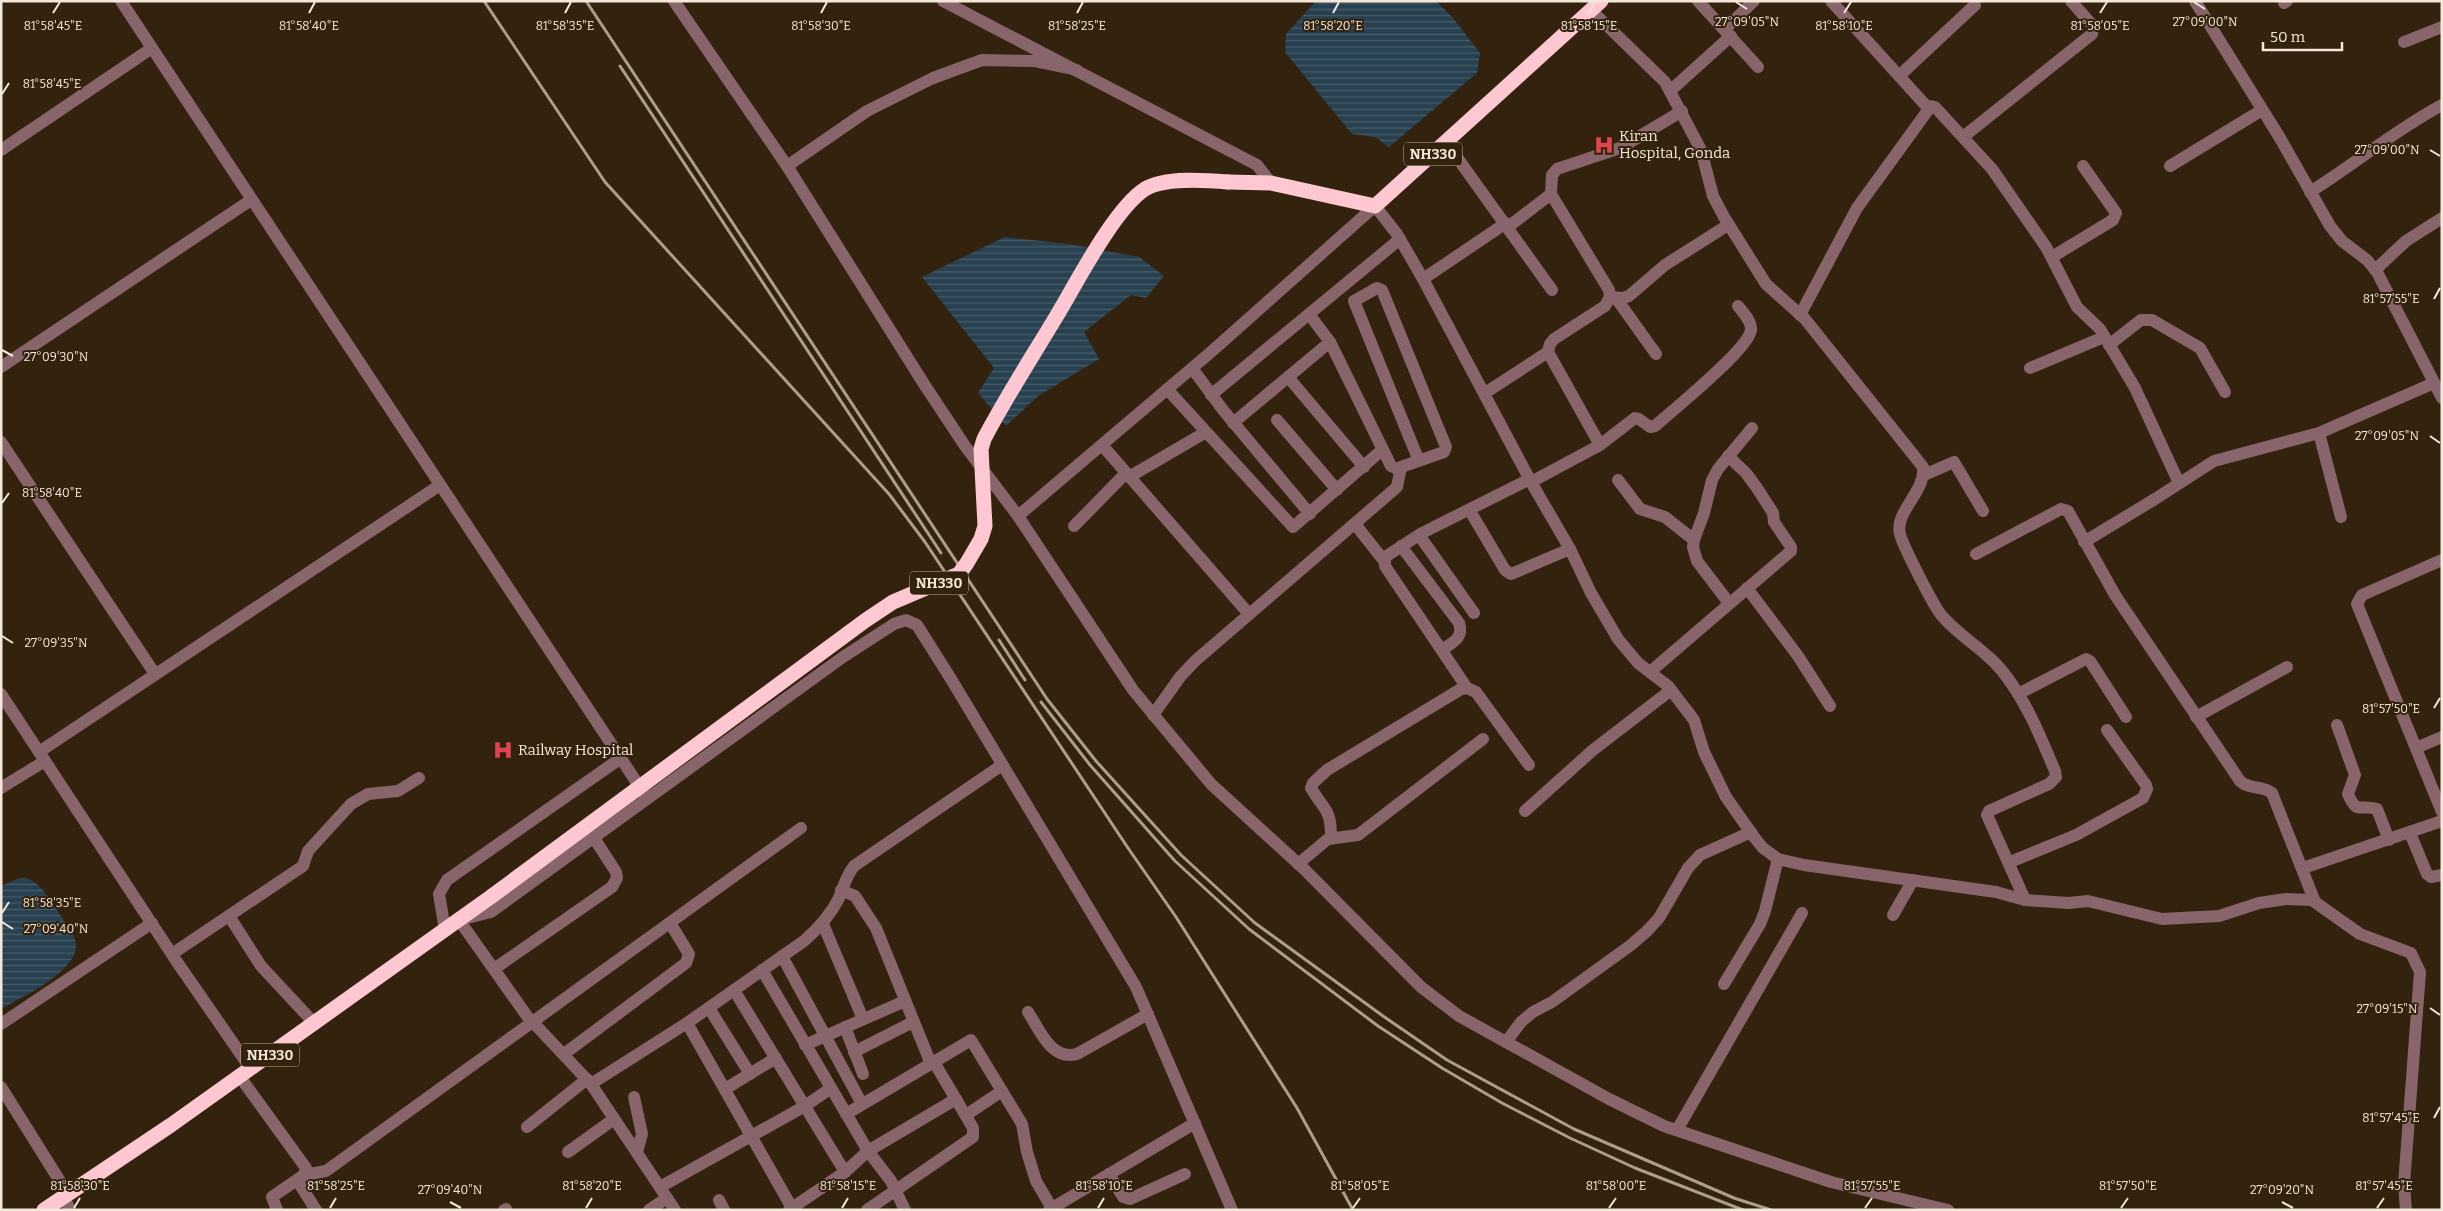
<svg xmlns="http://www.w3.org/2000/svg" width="2443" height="1211" viewBox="0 0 2443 1211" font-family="Bitter,serif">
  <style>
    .water { fill: url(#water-rules) }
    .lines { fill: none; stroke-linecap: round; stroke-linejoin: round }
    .minor { stroke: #88656b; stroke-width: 12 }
    .highway { stroke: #fdc8d1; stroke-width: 15 }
    .rail { stroke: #ac9e8e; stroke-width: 3 }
    .highway-bridge { stroke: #fdc8d1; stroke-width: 15 }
    .ticks { fill: none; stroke: #f4e8db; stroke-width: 2 }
    .labels { text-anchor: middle; stroke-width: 4; stroke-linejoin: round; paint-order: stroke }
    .shield { fill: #33220d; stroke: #baad9d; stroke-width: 1 }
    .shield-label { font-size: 14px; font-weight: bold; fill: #f4e8db }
    .poi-label { font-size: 15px; fill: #f4e8db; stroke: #33220d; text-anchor: start }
    .ticks-label { font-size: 12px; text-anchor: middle; fill: #f4e8db; stroke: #33220d; stroke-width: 4; stroke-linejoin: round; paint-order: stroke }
  </style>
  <defs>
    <pattern id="water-rules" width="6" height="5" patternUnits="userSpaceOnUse" patternTransform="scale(1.25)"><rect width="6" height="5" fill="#284151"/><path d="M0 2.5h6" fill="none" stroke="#485c69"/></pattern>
  </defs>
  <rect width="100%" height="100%" fill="#33220d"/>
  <g class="water">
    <path d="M1316,1H1436L1453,18L1480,53L1477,73L1389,147L1375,137L1352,134L1285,52L1286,34Z"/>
    <path d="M1005,237L1069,244L1139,257L1164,276L1146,298L1131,295L1084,332L1099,359L1038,396L1006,426L978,393L994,368L922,277Z"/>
    <path d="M25,878C41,882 48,898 57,910C63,920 74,932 76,943C79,971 22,997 1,1009V886L17,879Z"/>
  </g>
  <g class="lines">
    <g class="minor">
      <path d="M121,1L645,795"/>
      <path d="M674,1L787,166"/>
      <path d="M943,1L1257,165L1271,183"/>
      <path d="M1698,1L1758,67"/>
      <path d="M1831,1L1929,109"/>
      <path d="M2195,1L2280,138L2330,226L2342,241L2367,260L2377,272L2442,398"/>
      <path d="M2284,3L2287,1"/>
      <path d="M1591,10L1665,82L1701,150L1713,196L1724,217L1766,284L1805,319L1923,467C1926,492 1894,512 1900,534C1903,546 1934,607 1942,616C1961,638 1989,652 2006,676C2028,705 2041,738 2055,771L2056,777L2049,784L1989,811L1987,815L2025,900"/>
      <path d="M1725,29L1754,1"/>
      <path d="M2404,42L2442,27"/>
      <path d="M1077,70L1034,61L982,60L933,78L867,111L787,166L924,384L965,446L1018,516L1133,690L1211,784L1304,869L1421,987L1459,1016L1609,1099L1664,1126L1831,1182L1948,1210"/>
      <path d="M1899,76L1975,5"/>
      <path d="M1670,91L1731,36"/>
      <path d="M1963,137L2092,34L2093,26L2071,1"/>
      <path d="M1446,142L1552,290"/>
      <path d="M1,150L152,48"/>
      <path d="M2170,166L2262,110"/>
      <path d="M2310,192C2355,164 2395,130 2442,105"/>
      <path d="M1551,194L1609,290L1610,297L1605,306L1554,339L1550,344L1548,352L1600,445"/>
      <path d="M1508,227L1551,194L1552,175L1557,169L1620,148L1682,111"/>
      <path d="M2052,257L2113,220L2116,213L2083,166"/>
      <path d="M2375,270L2406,241L2442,218"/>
      <path d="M1423,279L1506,223"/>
      <path d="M1610,297L1623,298L1629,296L1665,265L1728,225"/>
      <path d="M1616,298L1656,354"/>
      <path d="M1309,314L1330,342L1391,466L1397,469L1401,467L1444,452L1446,447L1382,290L1377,288L1354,301L1419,461"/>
      <path d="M1800,315L1857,208L1931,106L1935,107L1992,169L2046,247L2077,307L2100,329L2135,388L2179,483"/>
      <path d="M2109,345L2141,320H2152L2200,348L2225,392"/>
      <path d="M1,367L251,200"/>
      <path d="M1192,368L1223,410L1310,514"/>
      <path d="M2030,368L2104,337"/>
      <path d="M1288,377L1364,467"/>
      <path d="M1167,389L1293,527L1382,450"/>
      <path d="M1485,393L1548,352"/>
      <path d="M1211,395L1400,239"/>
      <path d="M1277,420L1337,490"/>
      <path d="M1233,423L1330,342"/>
      <path d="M2319,433L2341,517"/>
      <path d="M1,442L155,674"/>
      <path d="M1102,445L1249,614"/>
      <path d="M1924,475L1954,462L1983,511"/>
      <path d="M1129,477L1206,432"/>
      <path d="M1618,480L1640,509L1665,517L1694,540"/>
      <path d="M1531,482L1600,445L1635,418L1639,419L1650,427L1655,426C1673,410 1748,350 1751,330C1752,322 1743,312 1738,306"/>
      <path d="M1470,511L1505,570L1511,574L1570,549"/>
      <path d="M1018,516L1211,352L1375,206L1397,234L1423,279L1531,482L1570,549L1591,593L1618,639L1638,663L1668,686L1694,720L1704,752L1726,797L1754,837L1763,848L1778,859L1804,865L1996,892L2025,900L2069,903L2088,901L2162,919L2219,916L2259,903L2286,899L2312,900L2360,934L2411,953L2420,972L2404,1184L2406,1210"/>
      <path d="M1355,524L1385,562"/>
      <path d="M1074,526L1126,473"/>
      <path d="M1419,535L1474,613"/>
      <path d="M2084,542L2155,499L2214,461L2319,433L2434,383"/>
      <path d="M1401,546L1459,623C1464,638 1453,642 1442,650"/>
      <path d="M1976,554L2061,509L2068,511L2115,595L2240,781C2249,790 2263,785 2272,793L2315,902"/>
      <path d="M2442,560L2362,595L2357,604L2442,812"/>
      <path d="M1747,588L1798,656L1830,706"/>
      <path d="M1729,603L1697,561L1693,547L1694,540L1704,513L1712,480L1718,469L1752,428"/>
      <path d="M1650,672L1791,551V547L1774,522L1773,513L1757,488L1746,473L1728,456"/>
      <path d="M1467,688L1385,566V557L1422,533L1530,479"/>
      <path d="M1,694L177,962L251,1069"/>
      <path d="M2018,694L2086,659L2090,661L2126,717"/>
      <path d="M1153,715L1180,677L1195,661L1397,487L1401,467"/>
      <path d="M2196,717L2287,667"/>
      <path d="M2337,725L2355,775L2348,794C2357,815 2359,804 2377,809L2389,840"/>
      <path d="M2416,748L2442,737"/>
      <path d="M39,752L440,485"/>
      <path d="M1,788L45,761"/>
      <path d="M1525,811L1593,750L1671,690"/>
      <path d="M2410,833L2427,874L2431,877L2442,875"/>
      <path d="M1331,838C1331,808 1325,812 1311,788L1313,783L1327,770L1461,689L1467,688L1476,692L1529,765"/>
      <path d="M2010,862L2076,835L2143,798L2147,789L2146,785L2107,730"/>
      <path d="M1298,864L1328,839L1358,835L1483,739"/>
      <path d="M2303,868L2442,821"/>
      <path d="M841,890L855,896L876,928L931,1064"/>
      <path d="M1893,915L1913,880"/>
      <path d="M229,916L261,966L315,1024"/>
      <path d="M823,924L863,1019"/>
      <path d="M445,930L439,894L447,880L621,758"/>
      <path d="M172,954L303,866L308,851L351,804L368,794L398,791L419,778"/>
      <path d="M782,956L862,1104"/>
      <path d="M494,969L612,887L617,878L616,872L594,838"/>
      <path d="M762,970L868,1151L891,1181L905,1210"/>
      <path d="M1724,984L1760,924L1765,911L1778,859"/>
      <path d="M734,990L845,1172"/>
      <path d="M709,1008L750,1074"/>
      <path d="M1028,1012C1040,1030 1051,1061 1077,1054L1148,1014"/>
      <path d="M687,1023L792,1208"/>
      <path d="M1,1024L152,923"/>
      <path d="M845,1027L863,1074"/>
      <path d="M1506,1042L1521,1022L1533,1012L1552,1002L1631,945L1647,931L1659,918L1688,868L1700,855L1751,832"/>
      <path d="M805,1045L905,1001"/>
      <path d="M854,1052L913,1022"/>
      <path d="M564,1054L686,963L689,954L670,923"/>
      <path d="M240,1077L306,1168L304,1175L272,1197L277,1210"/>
      <path d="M591,1084L687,1023L804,941C819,928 830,916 839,898C844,886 846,876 854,866L1002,765"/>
      <path d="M1,1087L68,1194"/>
      <path d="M725,1089L776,1058"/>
      <path d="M634,1097L642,1134L637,1152"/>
      <path d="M846,1114L971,1040L1022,1124L1027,1152L1036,1181L1053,1210"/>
      <path d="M966,1115L1002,1091"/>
      <path d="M527,1127L587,1079"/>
      <path d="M1677,1130L1802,913"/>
      <path d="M568,1152L614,1119"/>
      <path d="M1109,1174L1123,1197L1130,1199L1185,1174"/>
      <path d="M304,1175L326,1171L801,828"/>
      <path d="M297,1180L316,1210"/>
      <path d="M660,1187L805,1106L831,1088"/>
      <path d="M64,1197L70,1210"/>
      <path d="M719,1200L724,1210"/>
      <path d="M504,1210L506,1209"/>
      <path d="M649,1210L667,1198"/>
      <path d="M675,1210L591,1084L527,1016L459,920L491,912L843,657L894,624L906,620L917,625L951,679L1136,987L1232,1210"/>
      <path d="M789,1210L845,1172L868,1151L956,1099"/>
      <path d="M867,1210L973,1137V1128L934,1062"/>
      <path d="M1049,1210L1195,1123"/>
    </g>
    <g class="highway">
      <path d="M1228,182L1271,183L1375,206L1601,1"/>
      <path d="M44,1210L171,1125L492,896"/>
    </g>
    <g class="rail">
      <path d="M484,1L605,182L889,494L925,542L1128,848L1176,917L1297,1108L1353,1210"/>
      <path d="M586,1L1047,699L1096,761L1181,855L1255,923L1383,1016L1447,1060L1574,1129L1734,1198L1771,1210"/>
      <path d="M620,66L941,553"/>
      <path d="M999,640L1025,680"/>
      <path d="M1041,702L1090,765L1175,861L1249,929L1378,1026L1442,1068L1502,1103L1570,1138L1635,1168L1743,1210"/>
    </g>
    <path class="highway-bridge" d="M492,896L866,620L893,602L959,574L967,563L981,539L985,526L981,449L984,439C1006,397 1032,357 1056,317C1076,284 1114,209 1145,189C1165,177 1205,180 1228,182"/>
  </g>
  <path class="ticks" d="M1736,2L1747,9M2194,2L2205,9M53,13L60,2M309,13L315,2M565,13L571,2M821,13L827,2M1077,13L1083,2M1333,13L1339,2M1589,13L1595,2M1844,13L1851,2M2100,13L2107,2M2,94L9,83M2430,150L2440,156M2434,299L2440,288M2,350L13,356M2430,436L2440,443M2,503L9,493M2,636L13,643M2434,708L2440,698M2,913L9,902M2,922L13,929M2430,1008L2440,1015M2434,1118L2440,1107M450,1202L461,1208M2282,1202L2293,1208M74,1208L80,1198M330,1208L336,1198M586,1208L592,1198M842,1208L848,1198M1098,1208L1104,1198M1353,1208L1360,1198M1609,1208L1616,1198M1865,1208L1872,1198M2121,1208L2128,1198M2377,1208L2384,1198"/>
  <defs>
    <symbol id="hospital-bare" viewBox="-9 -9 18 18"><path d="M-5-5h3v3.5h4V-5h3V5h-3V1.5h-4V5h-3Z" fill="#e0444e" stroke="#33220d" stroke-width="2.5" paint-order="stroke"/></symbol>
  </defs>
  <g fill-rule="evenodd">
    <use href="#hospital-bare" x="1590" y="131" width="28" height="28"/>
    <use href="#hospital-bare" x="489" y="736" width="28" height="28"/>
  </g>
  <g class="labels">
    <g class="shield">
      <rect x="1404" y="142.5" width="58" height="23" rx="4"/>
      <rect x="910" y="571.5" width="58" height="23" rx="4"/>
      <rect x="241" y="1043.5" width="58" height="23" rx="4"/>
    </g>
    <g class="shield-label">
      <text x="1433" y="159">NH330</text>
      <text x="939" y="588">NH330</text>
      <text x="270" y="1060">NH330</text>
    </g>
    <g class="poi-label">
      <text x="1619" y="141">Kiran<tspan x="1619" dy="17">Hospital, Gonda</tspan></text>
      <text x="518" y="755">Railway Hospital</text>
    </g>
  </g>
  <g class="ticks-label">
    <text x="1747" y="26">27°09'05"N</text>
    <text x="2205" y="26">27°09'00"N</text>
    <text x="53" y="30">81°58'45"E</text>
    <text x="309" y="30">81°58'40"E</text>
    <text x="565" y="30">81°58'35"E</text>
    <text x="821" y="30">81°58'30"E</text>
    <text x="1077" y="30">81°58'25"E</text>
    <text x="1333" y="30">81°58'20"E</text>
    <text x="1589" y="30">81°58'15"E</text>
    <text x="1844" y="30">81°58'10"E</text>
    <text x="2100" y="30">81°58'05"E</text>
    <text x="52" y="88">81°58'45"E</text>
    <text x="2387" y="154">27°09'00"N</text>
    <text x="2391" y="303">81°57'55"E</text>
    <text x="56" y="361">27°09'30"N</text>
    <text x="2387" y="440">27°09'05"N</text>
    <text x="52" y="497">81°58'40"E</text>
    <text x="56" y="647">27°09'35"N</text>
    <text x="2391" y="713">81°57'50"E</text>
    <text x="52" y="907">81°58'35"E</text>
    <text x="56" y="933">27°09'40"N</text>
    <text x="2387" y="1013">27°09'15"N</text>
    <text x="2391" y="1122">81°57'45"E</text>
    <text x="80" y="1190">81°58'30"E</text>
    <text x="336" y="1190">81°58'25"E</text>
    <text x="592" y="1190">81°58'20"E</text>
    <text x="848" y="1190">81°58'15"E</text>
    <text x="1104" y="1190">81°58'10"E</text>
    <text x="1360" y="1190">81°58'05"E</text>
    <text x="1616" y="1190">81°58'00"E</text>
    <text x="1872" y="1190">81°57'55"E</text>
    <text x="2128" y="1190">81°57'50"E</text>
    <text x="2384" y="1190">81°57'45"E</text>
    <text x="450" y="1194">27°09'40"N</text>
    <text x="2282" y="1194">27°09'20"N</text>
  </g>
  <rect width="2443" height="1211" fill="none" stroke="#f4e8db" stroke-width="5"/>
  <path d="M2263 42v8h79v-8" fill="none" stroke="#f4e8db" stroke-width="2.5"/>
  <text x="2270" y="42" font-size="15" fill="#f4e8db" stroke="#33220d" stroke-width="4" paint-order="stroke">50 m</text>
</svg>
